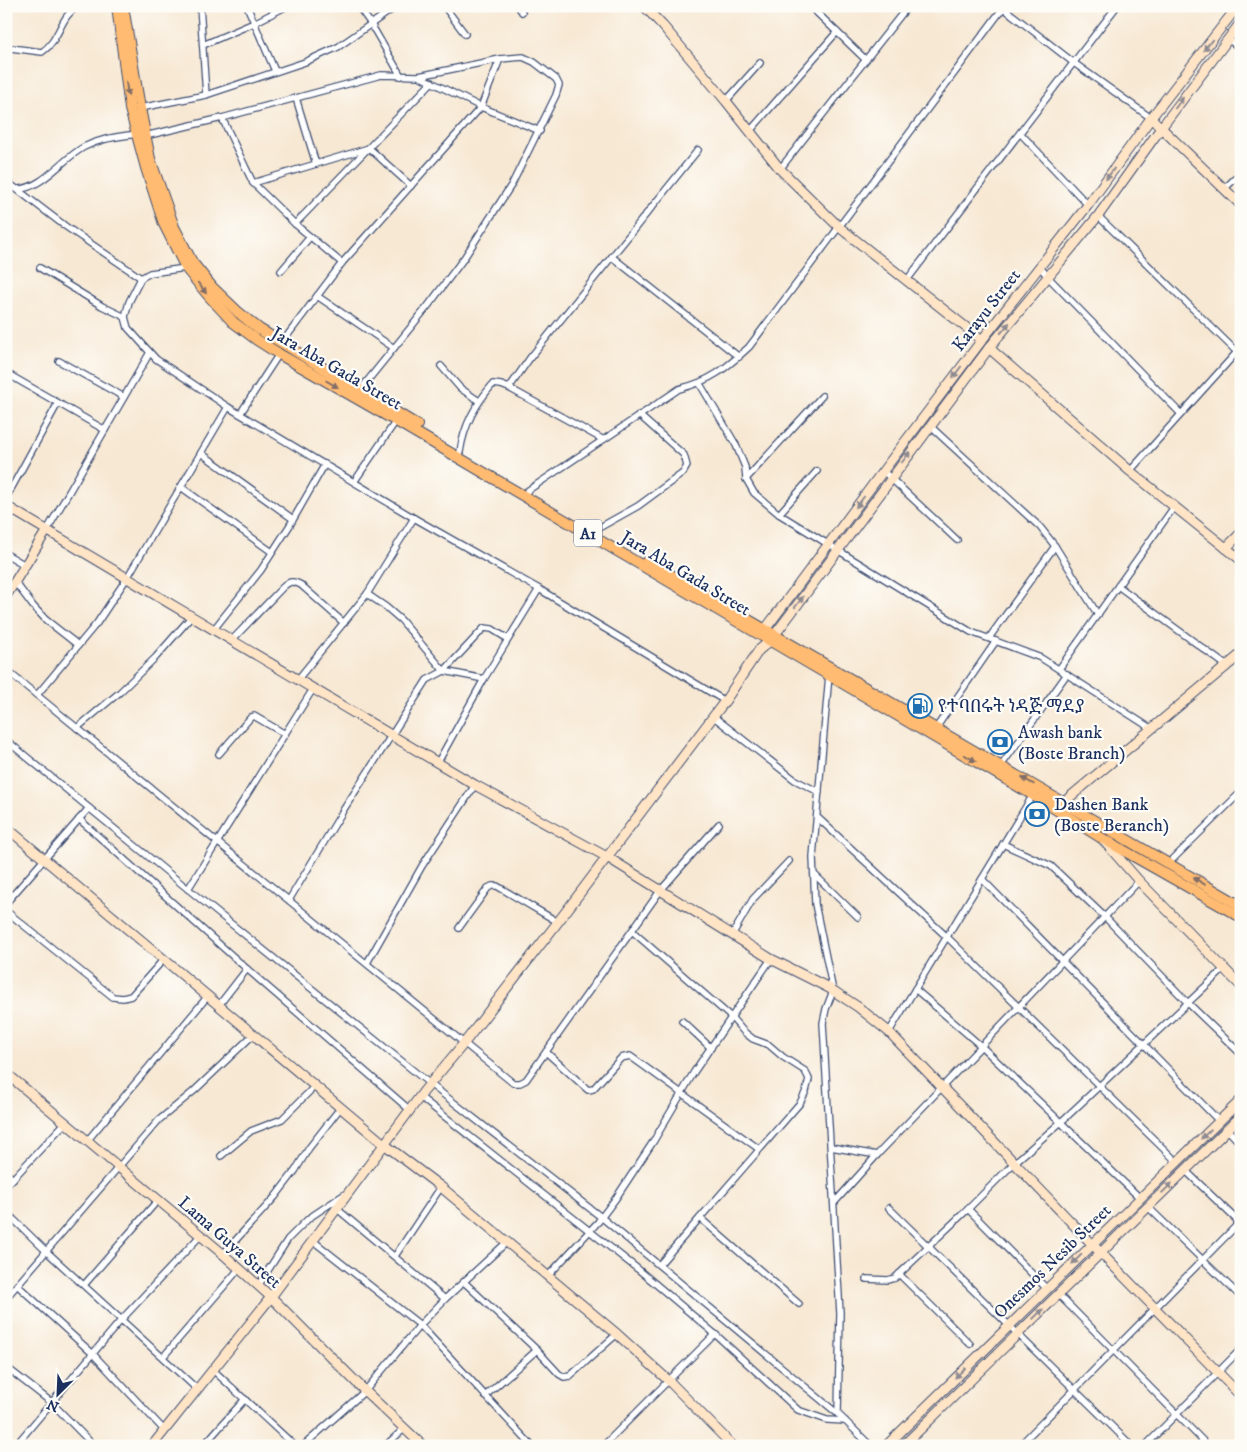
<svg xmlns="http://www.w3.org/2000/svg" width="1247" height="1452" viewBox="0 0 1247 1452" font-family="'IM FELL DW Pica','Noto Serif Ethiopic',serif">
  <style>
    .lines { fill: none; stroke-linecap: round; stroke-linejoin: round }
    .street-casing { stroke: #3c4b70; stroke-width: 8 }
    .secondary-casing { stroke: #3c4b70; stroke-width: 11 }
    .primary-casing { stroke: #3c4b70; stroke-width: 12 }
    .street { stroke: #fff; stroke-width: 5.5 }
    .secondary { stroke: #ffe4c6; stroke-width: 9 }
    .primary { stroke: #ffbb71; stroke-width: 10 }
    .oneway { fill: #8d8a92 }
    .oneway2 { fill: #826e67 }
    .labels { text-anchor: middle; stroke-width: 4.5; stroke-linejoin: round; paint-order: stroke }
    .shield { fill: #fdfcf7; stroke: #5f6c8c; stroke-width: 1 }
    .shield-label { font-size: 16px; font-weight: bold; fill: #1b2f5e }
    .street-label { font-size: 18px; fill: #1b2f5e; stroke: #fdfcf7 }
    .poi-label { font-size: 18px; fill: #1b2f5e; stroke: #fdfcf7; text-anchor: start }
  </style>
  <rect width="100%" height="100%" fill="#fdfcf7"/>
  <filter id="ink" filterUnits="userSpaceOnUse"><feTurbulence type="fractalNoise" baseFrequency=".02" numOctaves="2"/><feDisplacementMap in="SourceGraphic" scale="10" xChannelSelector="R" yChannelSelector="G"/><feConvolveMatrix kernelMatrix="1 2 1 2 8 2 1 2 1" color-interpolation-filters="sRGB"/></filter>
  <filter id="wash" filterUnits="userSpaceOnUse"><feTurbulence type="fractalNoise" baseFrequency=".0096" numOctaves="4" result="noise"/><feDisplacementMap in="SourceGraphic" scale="20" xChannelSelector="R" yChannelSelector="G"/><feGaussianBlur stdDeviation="1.12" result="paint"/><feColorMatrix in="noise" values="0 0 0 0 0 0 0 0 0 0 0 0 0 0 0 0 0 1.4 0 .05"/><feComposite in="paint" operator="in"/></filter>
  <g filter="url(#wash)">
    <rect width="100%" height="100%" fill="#f7e8d3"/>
  </g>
  <g filter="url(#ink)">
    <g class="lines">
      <defs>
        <g id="street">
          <path d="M200,6L206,95"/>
          <path d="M247,6L275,71"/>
          <path d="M358,6L371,24L401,76"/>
          <path d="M444,6L465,34"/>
          <path d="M518,6L522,12"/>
          <path d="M1001,6L1074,63L1151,118"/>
          <path d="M813,9L866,60"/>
          <path d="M1228,39L1241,49"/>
          <path d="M203,45L254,23L287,6"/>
          <path d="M6,49L11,48L42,52C60,40 60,16 78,6"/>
          <path d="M419,76L481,107L540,131"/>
          <path d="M296,98L316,164"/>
          <path d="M726,101L760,63"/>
          <path d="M140,108L206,95L305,62L338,47L397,6"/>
          <path d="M222,118L253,183L295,224L342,263"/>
          <path d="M750,131L837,32"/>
          <path d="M1021,134L1088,205"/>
          <path d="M145,136L222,118L381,75L419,76L500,59L523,57L534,62L556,79L559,85L556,95L512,184L464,258L428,306L360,390"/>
          <path d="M780,169L908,6"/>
          <path d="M6,181L65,226L141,278"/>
          <path d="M253,183L369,148L411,186"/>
          <path d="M17,189C41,190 63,158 84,147C101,138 118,137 136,134"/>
          <path d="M1224,189L1241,173"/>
          <path d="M1098,216L1241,356"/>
          <path d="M295,224L432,82"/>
          <path d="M612,257L739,357"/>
          <path d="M1040,267L1048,277L1181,414"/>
          <path d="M40,268L102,306L125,317"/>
          <path d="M186,268L150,273L141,278L129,302L125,317L128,328L156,359L228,407L414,518L539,589L725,701"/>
          <path d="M281,271L310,237"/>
          <path d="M907,280L1117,6"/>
          <path d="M317,296L394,348"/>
          <path d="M281,344L342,263L481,107L500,59"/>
          <path d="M59,361L124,397"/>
          <path d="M441,366L460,388L479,401"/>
          <path d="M6,373L105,430"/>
          <path d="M700,384L736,445L745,467L746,479L754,493L779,514L971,632L1041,658L1152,729"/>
          <path d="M509,388L530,358L698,150"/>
          <path d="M240,414L279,354"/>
          <path d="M930,426L1040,527L1055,546L1098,615"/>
          <path d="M460,452C464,425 475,405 493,384L501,385L509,388L602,439"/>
          <path d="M201,453L293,519"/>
          <path d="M883,471L957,540"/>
          <path d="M1130,471L1237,352"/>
          <path d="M746,479L822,396"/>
          <path d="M354,482L396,421"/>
          <path d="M181,487L272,552"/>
          <path d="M527,491L679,389C711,381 725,369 749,347L1003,8"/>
          <path d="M6,498L58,403"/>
          <path d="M779,514L817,471"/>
          <path d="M47,530L149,354"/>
          <path d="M595,530L638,506L683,473L687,466L684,455L639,415"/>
          <path d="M6,554L25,565"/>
          <path d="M15,582L33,606L46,620L78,645"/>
          <path d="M1118,586L1227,666"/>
          <path d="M367,594L386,607L401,620L444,671L484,679"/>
          <path d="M214,629L261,570L290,525L325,464"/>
          <path d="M989,638L1055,546"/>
          <path d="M232,640L282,588C289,581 293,580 301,585L344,623"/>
          <path d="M1059,669L1174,507"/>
          <path d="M6,670L513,1083H520L526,1080L660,891L719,824"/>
          <path d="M829,675L813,857L815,904L833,991L826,1009L823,1023L840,1313L838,1414"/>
          <path d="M298,679L367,594L414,518"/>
          <path d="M37,695L97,623L127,578L228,407"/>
          <path d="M714,717L795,780L819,792"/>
          <path d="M77,728L120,692L156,657L192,616"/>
          <path d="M936,728L996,641"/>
          <path d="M6,740L188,889L430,1084L601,1217L838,1414L871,1446"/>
          <path d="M219,754L251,717L254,716L285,734"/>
          <path d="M438,762L484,679L539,589"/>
          <path d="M1001,766L1067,674"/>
          <path d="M817,817L947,937L1177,1162"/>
          <path d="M79,819L247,969L410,1110"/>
          <path d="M1003,844L1051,866L1105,917L1188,1003L1241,1054"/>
          <path d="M1169,863L1241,792"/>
          <path d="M814,874L858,917"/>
          <path d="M982,879L1219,1121"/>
          <path d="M188,889L313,689"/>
          <path d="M289,900L344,809L427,680L444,671L484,628L492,629L508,639"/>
          <path d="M6,903L89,808"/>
          <path d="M6,911L113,997L123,998L131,996L164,959"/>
          <path d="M459,928L488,888L492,886H497L558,922"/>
          <path d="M632,931L731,1017L744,1032L753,1039L769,1045L783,1057L805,1071L809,1079L806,1091L800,1103L659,1265"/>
          <path d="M732,935L753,899L789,861"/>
          <path d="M367,963L422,866L475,785"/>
          <path d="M915,989L981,1046L1140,1198"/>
          <path d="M219,1005L247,969"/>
          <path d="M682,1021L711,1048"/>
          <path d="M889,1032L1033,795"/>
          <path d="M546,1052L588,1090L593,1089L621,1058L630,1056L759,1149"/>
          <path d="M420,1097L639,1270L715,1334L798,1410L827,1420L845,1421"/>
          <path d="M1227,1129L1241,1144"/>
          <path d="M87,1141L208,996"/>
          <path d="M831,1147L877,1155"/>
          <path d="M221,1156L251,1131L282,1119L315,1086"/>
          <path d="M1185,1170L1241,1224"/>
          <path d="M6,1173L13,1179"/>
          <path d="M6,1186L65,1123"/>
          <path d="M834,1203L877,1155L1139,881"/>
          <path d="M1148,1207L1241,1297"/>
          <path d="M336,1208L445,1299"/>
          <path d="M889,1208L1132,1446"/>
          <path d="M968,1209L1047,1289"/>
          <path d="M6,1212L46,1251L197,1389"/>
          <path d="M700,1218L799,1304"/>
          <path d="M312,1240L420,1325L532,1446"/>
          <path d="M223,1254L275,1197L295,1171L309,1148L341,1107"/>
          <path d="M395,1256L441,1187"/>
          <path d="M899,1274L970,1344"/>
          <path d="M547,1277L598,1222L616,1198L653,1142L694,1072L771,959"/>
          <path d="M867,1279L888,1280L895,1278L968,1209L1014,1163L1061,1122L1224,969"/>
          <path d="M465,1283L537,1350L559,1374L564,1377L570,1376L617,1334"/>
          <path d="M17,1285L92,1353L164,1430"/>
          <path d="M84,1285L158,1200"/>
          <path d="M258,1286L288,1239L309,1218L345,1194"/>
          <path d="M1058,1294L1208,1446"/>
          <path d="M6,1298L159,1120L194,1091L254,1034"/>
          <path d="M163,1357L239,1269"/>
          <path d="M6,1367L51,1402L94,1446"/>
          <path d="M212,1369L295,1446"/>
          <path d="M485,1396L537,1350"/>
          <path d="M15,1446L122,1319L201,1235"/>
          <path d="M203,1446L245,1399"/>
          <path d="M303,1446L365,1391L420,1325L445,1299L507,1242"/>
          <path d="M385,1446L405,1428"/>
          <path d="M603,1446L715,1334"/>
          <path d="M1019,1446L1241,1221"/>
          <path d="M1145,1446L1241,1349"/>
        </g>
        <g id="secondary">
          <path d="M644,6L663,26L726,101L780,169L839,227L982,340"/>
          <path d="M1151,118L1241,205"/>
          <path d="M989,348L1130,471L1241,560"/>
          <path d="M6,506L475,785L607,857L771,959L829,988L858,1007L889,1032L1092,1244L1241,1396"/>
          <path d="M1226,548L1241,533"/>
          <path d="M6,596L47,530"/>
          <path d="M761,635L883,471L982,340L1088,205L1151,118L1238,6"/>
          <path d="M1064,802L1241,654"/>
          <path d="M6,827L384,1144L441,1187L617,1334L669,1381L733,1446"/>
          <path d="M1104,841L1139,881L1241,986"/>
          <path d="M6,1073L223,1254L271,1297L365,1391L423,1446"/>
          <path d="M152,1446L271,1297L424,1091L465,1042L558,922L725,701L759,650L770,641L792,612L989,348L1098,216L1161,128L1241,22"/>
          <path d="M886,1446L1241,1100"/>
          <path d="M903,1446L1241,1116"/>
        </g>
        <g id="primary">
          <path d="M117,6L130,109L146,168L164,224L186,268L208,295L233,322L257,340L279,354L396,421L1033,795L1100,837L1241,917"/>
          <path d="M123,6L140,108L150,159L174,227L192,262L212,287L238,312L259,329L417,425"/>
          <path d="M647,561L1241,906"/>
        </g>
      </defs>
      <use href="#street" class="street-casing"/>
      <use href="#secondary" class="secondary-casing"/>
      <use href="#primary" class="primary-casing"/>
      <use href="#street" class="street"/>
      <use href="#secondary" class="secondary"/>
      <use href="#primary" class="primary"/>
    </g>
    <defs><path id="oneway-solid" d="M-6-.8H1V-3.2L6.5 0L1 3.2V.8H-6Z" transform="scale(1.25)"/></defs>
    <g class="oneway">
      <use href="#oneway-solid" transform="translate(1208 45) rotate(128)"/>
      <use href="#oneway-solid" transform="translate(1179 103) rotate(-53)"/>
      <use href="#oneway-solid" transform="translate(1110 174) rotate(126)"/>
      <use href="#oneway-solid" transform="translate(1005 328) rotate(-50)"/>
      <use href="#oneway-solid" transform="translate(957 372) rotate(127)"/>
      <use href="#oneway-solid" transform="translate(906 457) rotate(-53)"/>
      <use href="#oneway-solid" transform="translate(860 502) rotate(127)"/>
      <use href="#oneway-solid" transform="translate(799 602) rotate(-53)"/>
      <use href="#oneway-solid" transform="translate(1206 1134) rotate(136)"/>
      <use href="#oneway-solid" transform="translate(1167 1188) rotate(-44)"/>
      <use href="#oneway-solid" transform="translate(1077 1259) rotate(136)"/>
      <use href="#oneway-solid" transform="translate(1038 1314) rotate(-44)"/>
      <use href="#oneway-solid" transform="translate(960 1373) rotate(136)"/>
    </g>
    <g class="oneway2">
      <use href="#oneway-solid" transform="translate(127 89) rotate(83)"/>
      <use href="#oneway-solid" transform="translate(202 288) rotate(52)"/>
      <use href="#oneway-solid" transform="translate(332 384) rotate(30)"/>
      <use href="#oneway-solid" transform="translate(970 758) rotate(30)"/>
      <use href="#oneway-solid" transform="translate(1028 781) rotate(-150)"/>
      <use href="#oneway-solid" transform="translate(1199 881) rotate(-149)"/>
    </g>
  </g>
  <defs>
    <symbol id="fuel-ring" viewBox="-11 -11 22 22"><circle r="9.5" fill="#fdfcf7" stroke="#1f6fb2" stroke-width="1.5"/><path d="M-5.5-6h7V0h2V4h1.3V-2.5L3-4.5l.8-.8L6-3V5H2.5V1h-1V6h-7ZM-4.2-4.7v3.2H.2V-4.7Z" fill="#1f6fb2"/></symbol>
    <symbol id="bank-ring" viewBox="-11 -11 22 22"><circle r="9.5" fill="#fdfcf7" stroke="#1f6fb2" stroke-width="1.5"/><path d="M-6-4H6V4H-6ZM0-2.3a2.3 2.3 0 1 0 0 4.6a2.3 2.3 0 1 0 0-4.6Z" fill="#1f6fb2"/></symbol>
  </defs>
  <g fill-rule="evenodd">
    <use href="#fuel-ring" x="906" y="692" width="28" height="28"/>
    <use href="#bank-ring" x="986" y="728" width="28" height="28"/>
    <use href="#bank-ring" x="1023" y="800" width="28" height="28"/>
  </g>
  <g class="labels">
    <rect class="shield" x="574" y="519.5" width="28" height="27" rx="4"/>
    <g class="shield-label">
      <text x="588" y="539">A1</text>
    </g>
    <g class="street-label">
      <text transform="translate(986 310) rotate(-52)" y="6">Karayu Street</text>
      <text transform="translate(337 368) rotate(30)" y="6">Jara Aba Gada Street</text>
      <text transform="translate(686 573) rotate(31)" y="6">Jara Aba Gada Street</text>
      <text transform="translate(230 1242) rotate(41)" y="6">Lama Guya Street</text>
      <text transform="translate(1052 1261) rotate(-44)" y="6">Onesmos Nesib Street</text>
    </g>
    <g class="poi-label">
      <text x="938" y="712">የተባበሩት ነዳጅ ማደያ</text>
      <text x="1018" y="738">Awash bank<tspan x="1018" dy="21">(Boste Branch)</tspan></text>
      <text x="1054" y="810">Dashen Bank<tspan x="1054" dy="21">(Boste Beranch)</tspan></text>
    </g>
  </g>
  <rect width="1247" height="1452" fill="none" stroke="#fdfcf7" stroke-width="25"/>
  <g transform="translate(58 1394) rotate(204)" stroke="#fdfcf7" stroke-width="4" paint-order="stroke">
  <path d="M0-4L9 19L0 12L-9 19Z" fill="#1b2f5e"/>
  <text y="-8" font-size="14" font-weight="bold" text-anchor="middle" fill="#1b2f5e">N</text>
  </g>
</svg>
